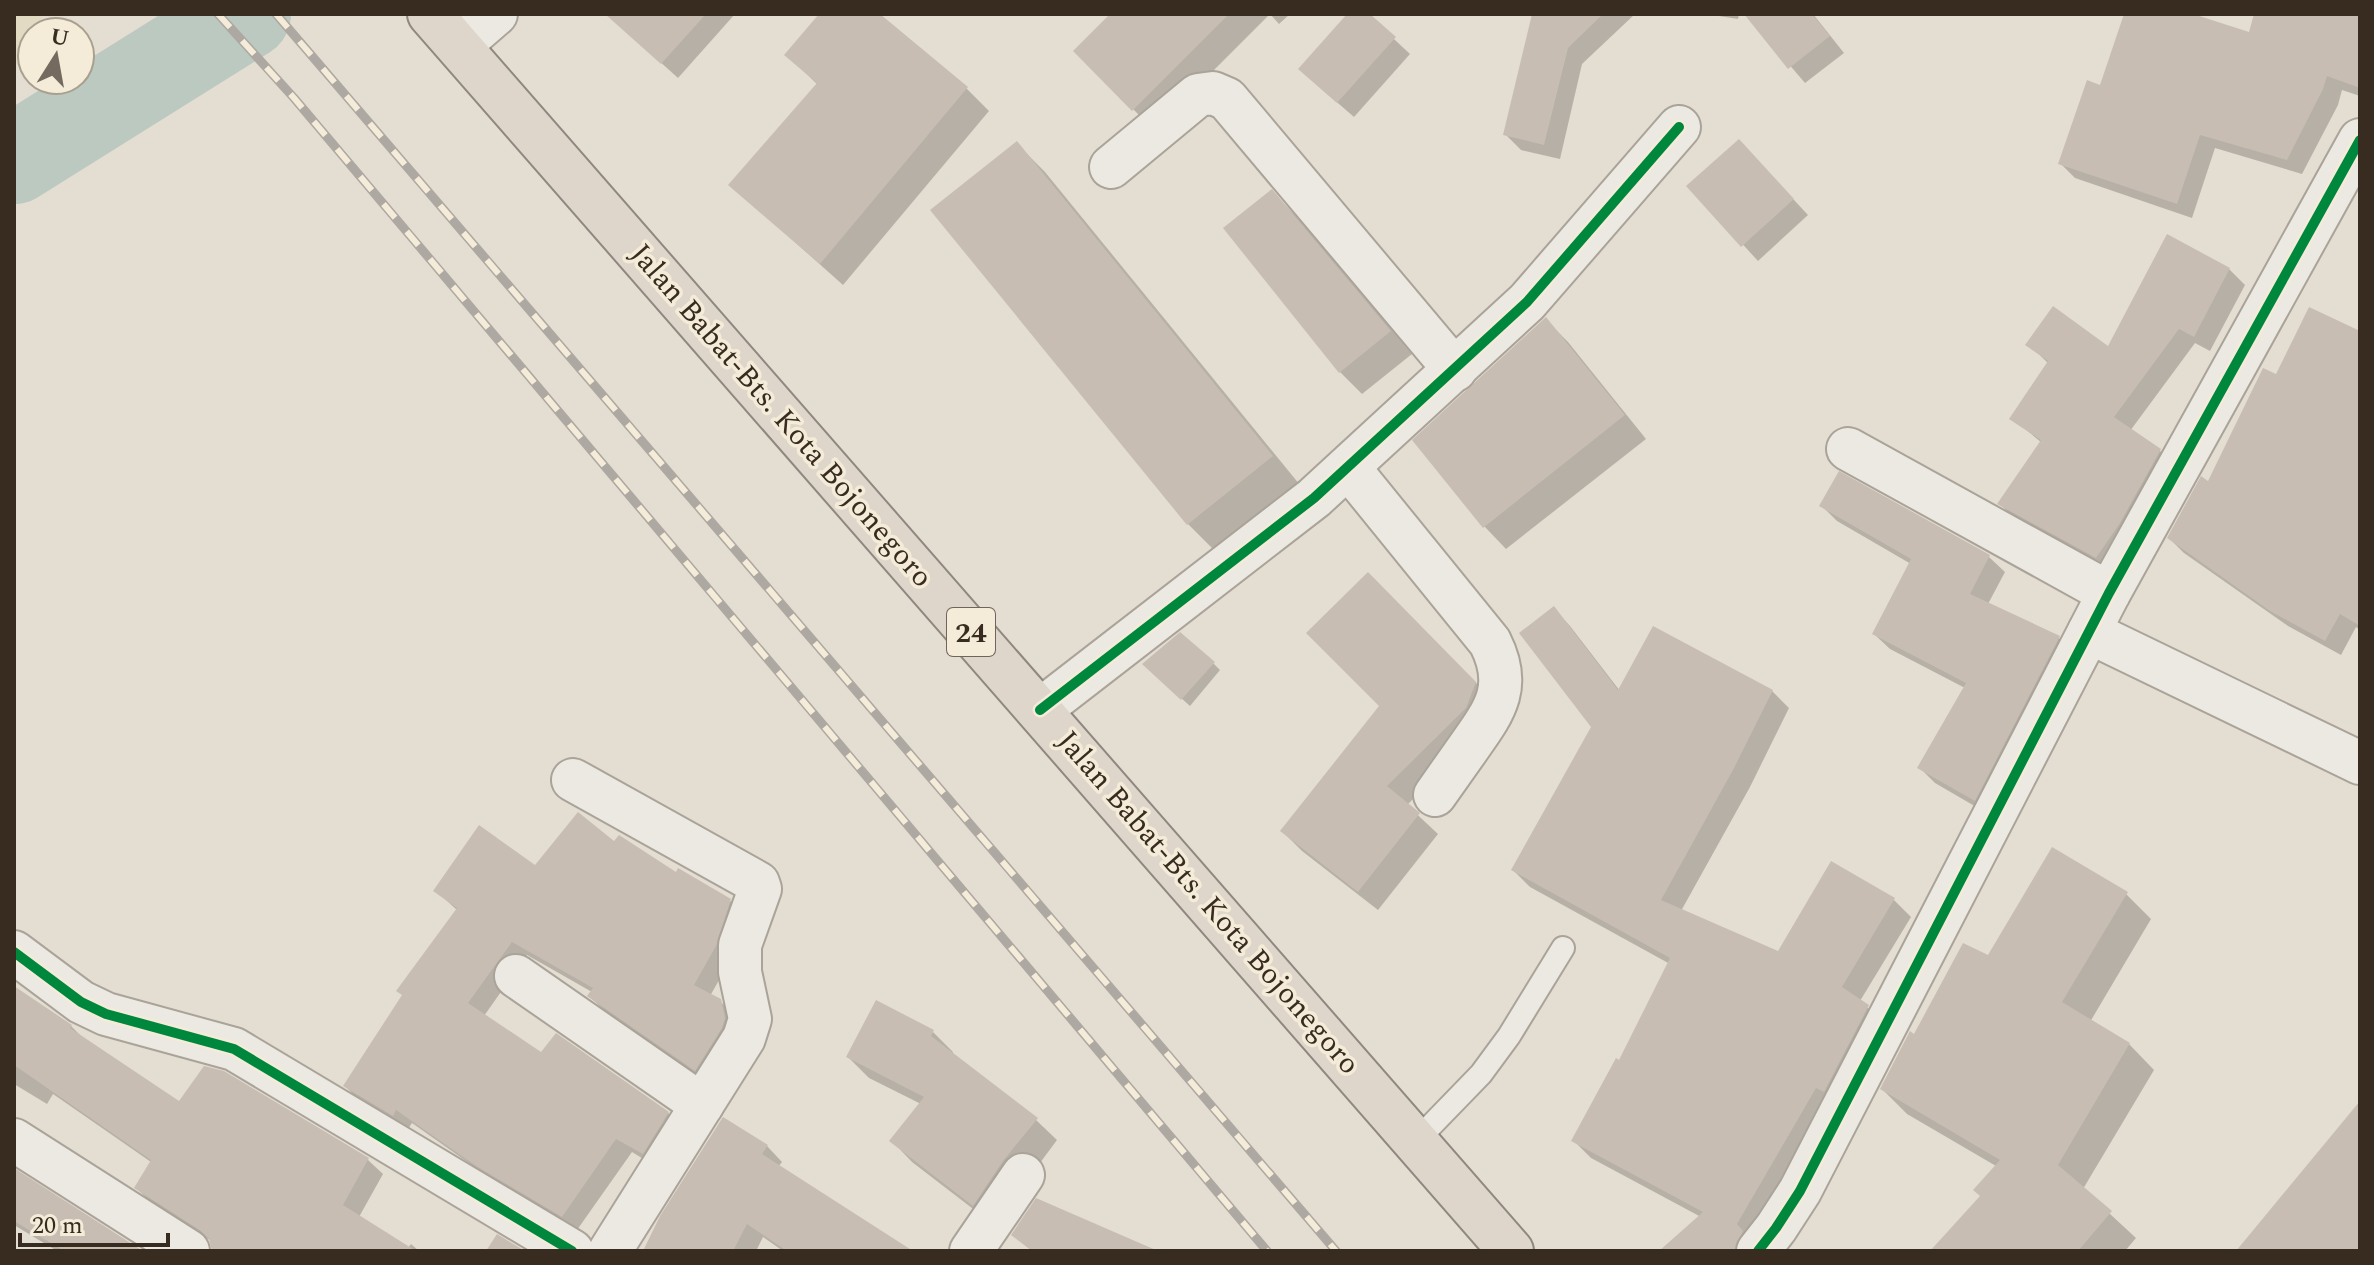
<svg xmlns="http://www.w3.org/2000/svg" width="2374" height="1265" viewBox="0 0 2374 1265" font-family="Spectral,serif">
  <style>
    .farmland { fill: #e2dac3 }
    .shadow { fill: #0003 }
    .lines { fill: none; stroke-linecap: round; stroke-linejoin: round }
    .river { stroke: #bbc9c0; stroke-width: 90 }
    .building { fill: #c8bdb2 }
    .service-casing { stroke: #aaa399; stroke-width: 26 }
    .minor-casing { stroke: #aaa399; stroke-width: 46 }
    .trunk-casing { stroke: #8f8880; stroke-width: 48 }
    .service { stroke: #ece9e2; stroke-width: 22 }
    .minor { stroke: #ece9e2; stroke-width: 42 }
    .trunk { stroke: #ded6cb; stroke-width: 44 }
    .rail-casing { stroke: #ada8a1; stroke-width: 9 }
    .rail { stroke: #f4ebd8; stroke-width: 6; stroke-dasharray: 18; stroke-linecap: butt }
    .cycleway-casing { stroke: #f4ebd8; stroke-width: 15 }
    .cycleway { stroke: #00873e; stroke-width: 10 }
    .labels { text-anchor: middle; stroke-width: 7; stroke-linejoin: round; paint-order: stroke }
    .shield { fill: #f4ebd8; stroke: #706558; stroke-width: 2 }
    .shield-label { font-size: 28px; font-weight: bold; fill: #382c21 }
    .street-label { font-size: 30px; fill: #382c21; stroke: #f4ebd8 }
  </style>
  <rect width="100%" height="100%" fill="#e4ddd1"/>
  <path class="farmland" d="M14,14H39L52,31L32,32V49L14,66Z"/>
  <g class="shadow">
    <path d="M607,14H735L678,78Z"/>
    <path d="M822,14H877L967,89L989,111L843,285L731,185L818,85L787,55Z"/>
    <path d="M1113,14H1290L1279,24L1270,14L1154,130L1075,51Z"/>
    <path d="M1349,14H1367L1410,54L1354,117L1316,84Z"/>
    <path d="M1534,14H1635L1582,64L1560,159L1521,150L1505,134Z"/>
    <path d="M1706,14H1739L1738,19Z"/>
    <path d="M1746,14H1813L1844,53L1805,83Z"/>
    <path d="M2126,14H2187L2250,35L2256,14H2352L2360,17V96L2342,90L2338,105L2302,174L2215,148L2192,218L2075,178L2060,163L2101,87Z"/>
    <path d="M1017,144L1045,172L1300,485L1216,552L1188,524Z"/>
    <path d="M1754,157L1808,215L1758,261L1689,186Z"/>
    <path d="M1272,192L1294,214L1412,354L1362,394L1340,372Z"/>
    <path d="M2167,237L2229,269L2245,285L2210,351L2195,343L2130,431L2160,451L2175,466L2112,572L2015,519L2000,504L2042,443L2012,418L2049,364L2028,344L2109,349Z"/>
    <path d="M1546,320L1568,342L1646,439L1506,549L1484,526Z"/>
    <path d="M2360,333V630L2356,627L2341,655L2288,626L2184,553L2169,538L2209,483L2277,377Z"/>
    <path d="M1839,474L1989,557L2005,572L1988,604L2059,638L2074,653L1990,815L1935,783L1920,768L1965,688L1890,649L1874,634L1911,564L1837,521L1821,505Z"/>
    <path d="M1368,574L1495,702L1485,728L1407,805L1438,834L1378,910L1302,851L1282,831L1382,706Z"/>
    <path d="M1554,609L1570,626L1620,691H1772L1789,708L1750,787L1681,911L1778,953L1894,900L1911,917L1860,1001L1885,1023L1758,1251H1662L1701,1217L1591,1158L1574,1141L1620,1062L1670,964L1530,887L1513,870L1594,726Z"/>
    <path d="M1213,663L1220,670L1190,706L1152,672Z"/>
    <path d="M614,844L730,901L745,916L730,961L710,996L720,1001L735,1016L710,1084L604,1010L589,996L592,992L527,955L484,1016L542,1054L668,1113L683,1128L658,1168L632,1152L577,1230L493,1180L412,1123L408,1129L360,1101L345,1086L457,910L435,890L536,867Z"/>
    <path d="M2126,894L2151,919L2090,1022L2129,1044L2154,1070L2083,1189L2136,1238L2125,1251H1932L1982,1196L1996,1166L1907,1114L1882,1089L1915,1037L1988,958Z"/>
    <path d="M14,995L71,1026L85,1040L180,1104L224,1073L368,1160L383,1174L359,1217L408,1248L411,1244L419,1251H213L211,1241L151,1202L136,1188L151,1162L53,1094L47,1104L14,1084Z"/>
    <path d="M933,1032L953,1052L952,1055L1036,1120L1057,1140L994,1225L912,1162L892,1141L921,1104L869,1078L848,1057Z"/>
    <path d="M767,1146L782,1162L778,1167L898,1251H783L763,1237L756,1251H646Z"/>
    <path d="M14,1171L140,1251H57L14,1225Z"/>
  </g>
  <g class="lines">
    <path class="river" d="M14,159L246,14"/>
  </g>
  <g class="building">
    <path d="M605,14H706L661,64Z"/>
    <path d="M819,14H880L968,87L820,264L728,185L817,83L784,55Z"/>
    <path d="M1110,14H1229L1132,111L1073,51Z"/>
    <path d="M1347,14H1370L1396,37L1337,103L1298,69Z"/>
    <path d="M1532,14H1603L1568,48L1544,145L1503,135Z"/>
    <path d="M1744,14H1812L1830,36L1788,69Z"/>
    <path d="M2124,14H2193L2249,32L2254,14H2360V88L2327,76L2323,89L2287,160L2200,135L2177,204L2058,164L2087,80L2100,85Z"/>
    <path d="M1739,139L1794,199L1741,247L1686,186Z"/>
    <path d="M1017,141L1273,456L1187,525L930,210Z"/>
    <path d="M1272,189L1391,331L1339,373L1223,228Z"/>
    <path d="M2167,234L2230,268L2194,337L2179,329L2114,417L2161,449L2120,523L2096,558L1997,504L2041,440L2009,419L2048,361L2025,345L2053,306L2108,346Z"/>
    <path d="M2309,307L2360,331V626L2340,614L2325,641L2270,611L2167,538L2201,476L2208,481L2263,368L2276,374Z"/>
    <path d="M1546,317L1625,415L1483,528L1412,440Z"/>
    <path d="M1839,471L1990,555L1970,594L2060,636L1975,801L1917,768L1966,683L1872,634L1911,559L1819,506Z"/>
    <path d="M1368,572L1476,682L1466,708L1387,786L1420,813L1358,892L1280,831L1379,706L1306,633Z"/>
    <path d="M1554,606L1618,690L1653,626L1773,690L1733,770L1661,900L1778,951L1831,861L1895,898L1842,987L1869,1005L1824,1092L1816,1088L1737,1224L1743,1231L1735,1251H1659L1703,1212L1571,1141L1616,1058L1619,1060L1670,958L1511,870L1591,727L1519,633Z"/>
    <path d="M1180,632L1215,662L1181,700L1142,664Z"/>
    <path d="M578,812L614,841L619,835L676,872L678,868L731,899L716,946L694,985L721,999L725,1018L722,1028L695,1071L587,996L593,988L512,942L468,1003L541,1052L556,1033L669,1112L643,1154L616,1139L562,1217L476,1166L396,1110L393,1116L343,1086L402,995L396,991L457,908L433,891L479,825L535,865Z"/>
    <path d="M2052,847L2128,892L2062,1002L2130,1043L2058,1165L2112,1211L2078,1251H1930L1980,1196L1973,1190L2000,1160L1880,1089L1910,1031L1914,1034L1963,943L1988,955Z"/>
    <path d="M14,986L72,1025L70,1028L179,1101L204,1066L224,1071L369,1158L343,1205L416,1251H212L209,1239L201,1231L134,1188L151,1160L14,1065Z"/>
    <path d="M876,1000L934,1030L931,1036L1038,1118L1003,1161L973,1206L889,1141L924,1097L846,1057Z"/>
    <path d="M2360,1101V1251H2236Z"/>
    <path d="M723,1117L768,1145L762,1154L913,1251H787L747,1224L733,1251H643L660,1216Z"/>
    <path d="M14,1168L143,1251H64L14,1221Z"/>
    <path d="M1036,1198L1158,1251H1032L1011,1235Z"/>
    <path d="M497,1234L525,1251H486Z"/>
  </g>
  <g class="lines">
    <defs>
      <path id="service" d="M1417,1140L1481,1074L1509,1036L1563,948"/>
      <g id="minor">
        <path d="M459,46L496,14"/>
        <path d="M1111,167L1198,95L1213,93L1227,99L1455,370"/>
        <path d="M1848,449L2109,593"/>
        <path d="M1348,467L1490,642C1512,685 1496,709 1471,744C1459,761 1447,778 1435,795"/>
        <path d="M2089,632L2360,763"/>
        <path d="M1040,710L1314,498L1527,302L1679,127"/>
        <path d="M573,780L758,883L760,889L740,945V972L750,1019L744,1038L610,1251"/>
        <path d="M14,952L81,1002L106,1014L234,1049L572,1251"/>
        <path d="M516,976L702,1105"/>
        <path d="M14,1140L188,1251"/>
        <path d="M971,1251L1023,1175"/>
        <path d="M1758,1251L1776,1228L1800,1191L2109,593L2360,140"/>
      </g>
      <path id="trunk" d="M430,14L1511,1251"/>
    </defs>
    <use href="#service" class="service-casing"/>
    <use href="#minor" class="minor-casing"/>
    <use href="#trunk" class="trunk-casing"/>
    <use href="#service" class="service"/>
    <use href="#minor" class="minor"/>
    <use href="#trunk" class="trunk"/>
    <defs>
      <g id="rail">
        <path d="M218,14L294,98L1267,1251"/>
        <path d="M276,14L1336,1251"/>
      </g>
    </defs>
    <use href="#rail" class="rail-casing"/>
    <use href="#rail" class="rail"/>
    <defs>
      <g id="cycleway">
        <path d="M1040,710L1314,498L1527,302L1679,127"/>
        <path d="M14,952L81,1002L106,1014L234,1049L572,1251"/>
        <path d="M1758,1251L1776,1228L1800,1191L2109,593L2360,140"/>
      </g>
    </defs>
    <use href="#cycleway" class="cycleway-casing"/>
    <use href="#cycleway" class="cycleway"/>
  </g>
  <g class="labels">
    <rect class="shield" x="947" y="608" width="48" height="48" rx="6"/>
    <g class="shield-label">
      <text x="971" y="642">24</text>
    </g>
    <g class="street-label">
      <text transform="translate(782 415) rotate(49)" y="10">Jalan Babat-Bts. Kota Bojonegoro</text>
      <text transform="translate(1209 902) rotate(49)" y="10">Jalan Babat-Bts. Kota Bojonegoro</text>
    </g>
  </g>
  <rect width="2374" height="1265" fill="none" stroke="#382c21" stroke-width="32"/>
  <g transform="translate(56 56) rotate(11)"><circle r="38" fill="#f4ebd8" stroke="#a99f8f" stroke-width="2"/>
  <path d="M0-6L14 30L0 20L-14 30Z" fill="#746a5f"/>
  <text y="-12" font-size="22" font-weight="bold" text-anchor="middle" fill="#382c21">U</text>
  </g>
  <path d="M20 1233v12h148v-12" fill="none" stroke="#382c21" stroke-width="4"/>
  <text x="32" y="1233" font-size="24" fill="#382c21" stroke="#f4ebd8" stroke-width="6" paint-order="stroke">20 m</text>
</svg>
